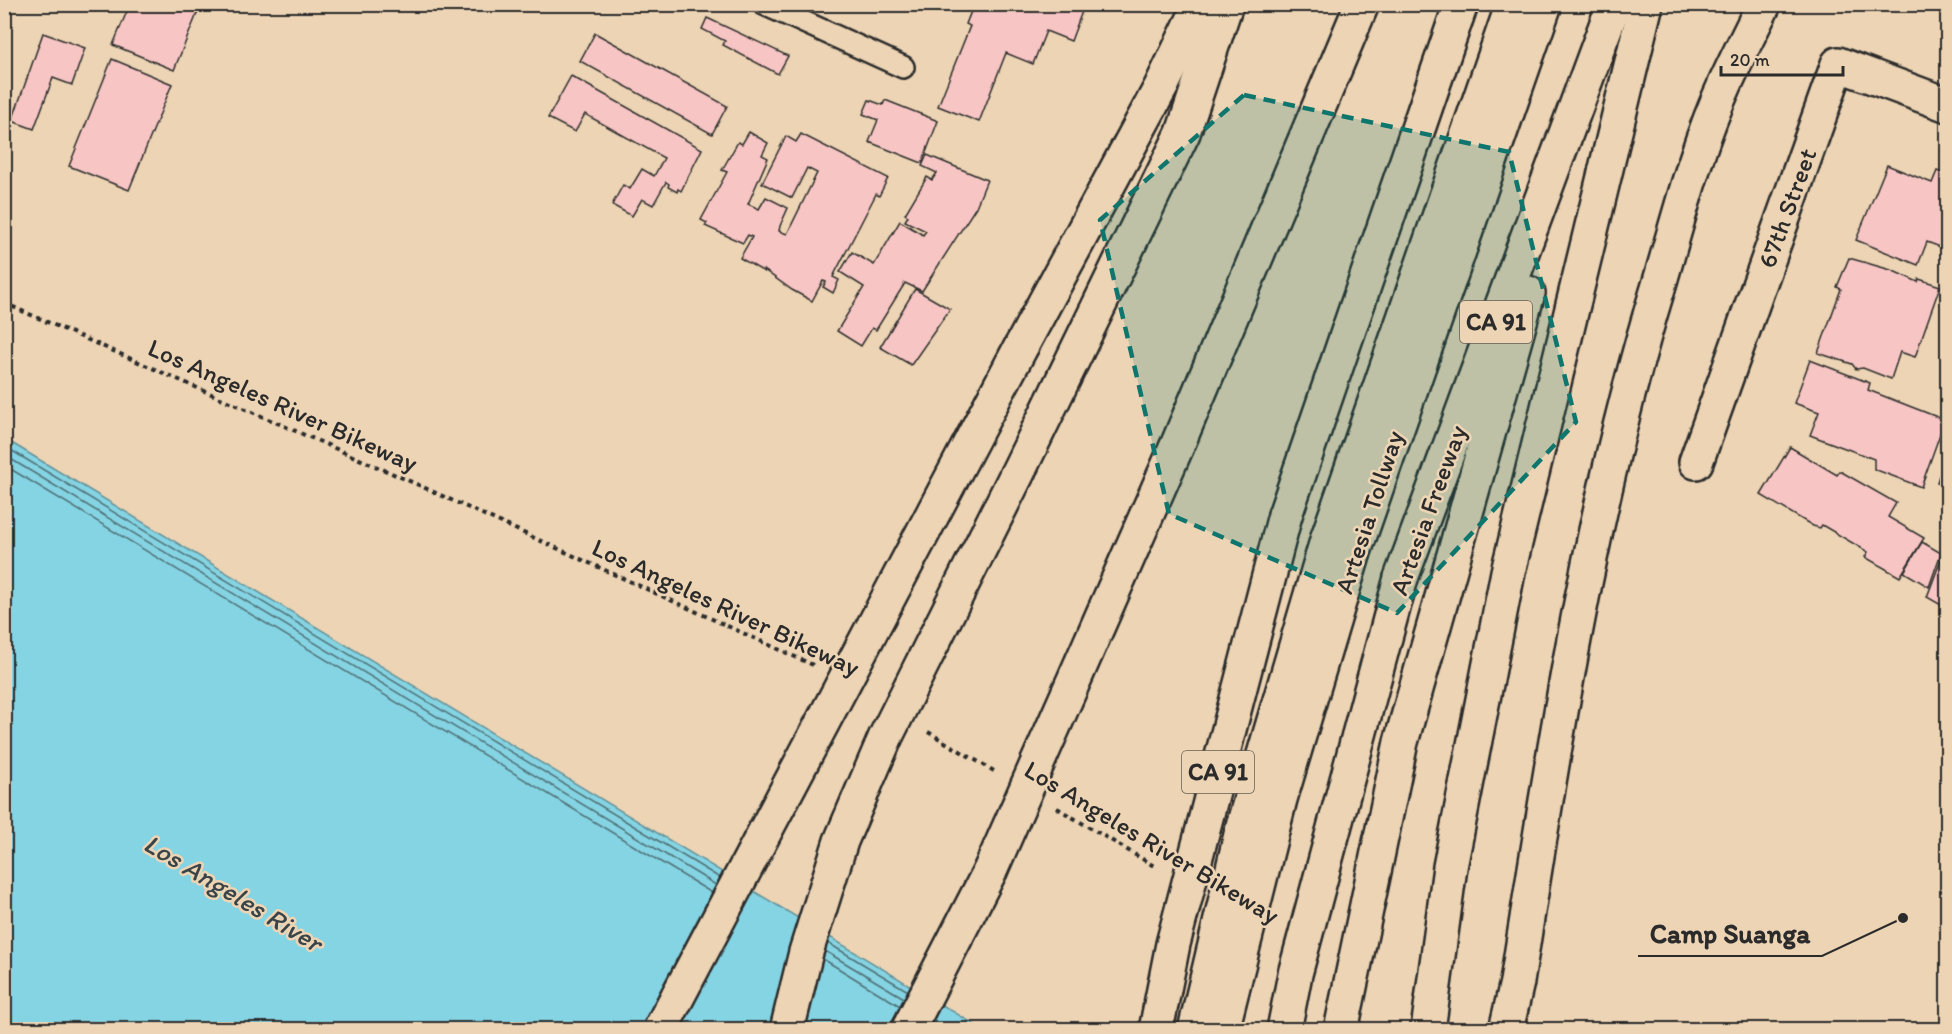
<svg xmlns="http://www.w3.org/2000/svg" width="1952" height="1034" viewBox="0 0 1952 1034" font-family="Itim,sans-serif">
  <style>
    .water { fill: #85d4e3; stroke: #619099; stroke-width: 1.5 }
    .lines { fill: none; stroke-linecap: round; stroke-linejoin: round }
    .shore { stroke: #4f6f75; stroke-width: 1.5 }
    .building { fill: #f7c6c4; stroke: #2b2b2b; stroke-width: 1.5 }
    .service-casing { stroke: #2b2b2b; stroke-width: 26 }
    .minor-casing { stroke: #2b2b2b; stroke-width: 38 }
    .motorway-casing { stroke: #2b2b2b; stroke-width: 38 }
    .path { stroke: #2b2b2b; stroke-width: 4; stroke-dasharray: 4.5 4.5; stroke-linecap: butt }
    .service { stroke: #ecd4b4; stroke-width: 21 }
    .minor { stroke: #ecd4b4; stroke-width: 33 }
    .motorway { stroke: #ecd4b4; stroke-width: 33 }
    .motorway-bridge-casing { stroke: #2b2b2b; stroke-width: 38; stroke-linecap: butt }
    .motorway-bridge { stroke: #ecd4b4; stroke-width: 33 }
    .marked { fill: #0f766e; fill-opacity: 0.2; stroke: #0f766e; stroke-width: 4.5; stroke-dasharray: 12 8; stroke-linejoin: round }
    .labels { text-anchor: middle; stroke-width: 5; stroke-linejoin: round; paint-order: stroke }
    .shield { fill: #ecd4b4; stroke: #655e54; stroke-width: 1.5 }
    .shield-label { font-size: 24px; font-weight: bold; fill: #2b2b2b }
    .street-label { font-size: 26px; fill: #2b2b2b; stroke: #ecd4b4 }
    .water-label { font-size: 27px; font-style: italic; fill: #384447; stroke: #ecd4b4 }
    .leader { fill: none; stroke: #2b2b2b; stroke-width: 2 }
    .callout-dot { fill: #2b2b2b; stroke: #ecd4b4; stroke-width: 2 }
    .callout-label { font-size: 27px; text-anchor: middle; font-weight: bold; fill: #2b2b2b; stroke: #ecd4b4; stroke-width: 5; stroke-linejoin: round; paint-order: stroke }
  </style>
  <rect width="100%" height="100%" fill="#ecd4b4"/>
  <filter id="ink" filterUnits="userSpaceOnUse"><feTurbulence type="fractalNoise" baseFrequency=".0167" numOctaves="2"/><feDisplacementMap in="SourceGraphic" scale="12" xChannelSelector="R" yChannelSelector="G"/><feConvolveMatrix kernelMatrix="1 2 1 2 8 2 1 2 1" color-interpolation-filters="sRGB"/></filter>
  <g filter="url(#ink)">
    <path class="water" d="M5,439L982,1029H5Z"/>
    <g class="lines">
      <g class="shore">
        <path d="M4,446L720,878"/>
        <path d="M4,455L716,885"/>
        <path d="M4,465L712,893"/>
        <path d="M828,943L908,991"/>
        <path d="M825,951L904,998"/>
        <path d="M823,959L900,1006"/>
      </g>
    </g>
    <g class="building">
      <path d="M130,4H201L174,70L113,45Z"/>
      <path d="M974,4L1084,6L1071,41L1046,31L1033,64L1006,53L979,122L938,106L970,26L966,24Z"/>
      <path d="M707,18L788,56L778,74L723,45L725,41L702,29Z"/>
      <path d="M43,33L85,48L72,85L53,78L34,129L12,121Z"/>
      <path d="M595,33L727,106L712,134L580,61Z"/>
      <path d="M112,59L172,84L129,190L69,166Z"/>
      <path d="M571,76L702,149L681,191L678,189L677,192L668,187L669,184L666,182L653,205L642,199L632,216L612,205L623,185L630,189L642,169L654,176L664,158L585,114L575,132L548,118Z"/>
      <path d="M869,100L883,105L885,100L938,121L922,163L869,142L878,120L863,114Z"/>
      <path d="M749,132L768,143L762,155L768,158L748,204L759,209L766,197L788,208L780,226L779,231L787,234L817,173L807,168L792,198L762,183L786,136L796,142L801,134L888,178L879,196L876,194L833,277L839,280L833,293L823,287L826,282L823,281L812,301L792,290L764,270V272L740,258L752,237L748,235L743,243L705,226L707,223L701,220L727,172L722,170L738,142L742,144Z"/>
      <path d="M927,155L987,180L976,207L922,291L905,283L876,330L872,328L861,346L837,331L864,287L840,272L852,252L874,265L900,221L923,235L926,231L905,221L908,216L905,214L927,177L932,180L937,173L922,166Z"/>
      <path d="M1887,165L1932,183L1937,171L1948,175V250L1927,242L1918,265L1856,240Z"/>
      <path d="M1849,258L1891,270L1918,282L1919,279L1940,286L1915,357L1900,352L1891,379L1863,368L1856,369L1852,364L1818,353L1841,289L1837,287Z"/>
      <path d="M915,289L950,309L911,365L880,347Z"/>
      <path d="M1810,360L1870,383L1868,390L1945,420L1921,487L1874,469V459L1810,435L1819,412L1794,403Z"/>
      <path d="M1790,447L1837,475L1840,471L1896,503L1888,517L1924,538L1900,577L1865,557L1868,552L1822,525L1820,528L1813,526L1761,495Z"/>
      <path d="M1946,453H1948V486L1937,482Z"/>
      <path d="M1948,541V609L1927,597Z"/>
      <path d="M1922,542L1941,553L1929,587L1904,572Z"/>
    </g>
    <g class="lines">
      <defs>
        <path id="service" d="M764,4L903,67"/>
        <path id="minor" d="M1696,462L1838,64L1948,105"/>
        <g id="motorway">
          <path d="M1022,345L1161,87L1201,4"/>
          <path d="M1177,446L1362,4"/>
          <path d="M1017,474L1183,133L1226,4"/>
          <path d="M1285,515L1461,4"/>
          <path d="M1328,537L1513,4"/>
          <path d="M1354,552L1545,4"/>
          <path d="M1401,578L1614,4"/>
          <path d="M1441,601L1528,293"/>
          <path d="M908,1030L990,871"/>
          <path d="M1428,1030L1450,867L1508,572L1646,4"/>
          <path d="M1506,1030L1517,982C1554,746 1589,514 1659,285C1679,217 1696,147 1726,82C1738,56 1751,30 1764,4"/>
        </g>
      </defs>
      <use href="#service" class="service-casing"/>
      <use href="#minor" class="minor-casing"/>
      <use href="#motorway" class="motorway-casing"/>
      <g class="path">
        <path d="M4,303L414,483L813,665"/>
        <path d="M928,732L994,771"/>
        <path d="M1057,808L1154,866"/>
      </g>
      <use href="#service" class="service"/>
      <use href="#minor" class="minor"/>
      <use href="#motorway" class="motorway"/>
      <defs>
        <g id="motorway-bridge">
          <path d="M990,871L1177,446"/>
          <path d="M660,1030L1022,345"/>
          <path d="M787,1030L806,952L841,841L886,736L1017,474"/>
          <path d="M1156,1030L1173,944L1285,515"/>
          <path d="M1195,1030L1243,826L1328,537"/>
          <path d="M1222,1030L1280,799L1354,552"/>
          <path d="M1284,1030L1295,974L1401,578"/>
          <path d="M1341,1030L1401,742L1441,601"/>
        </g>
      </defs>
      <use href="#motorway-bridge" class="motorway-bridge-casing"/>
      <use href="#motorway-bridge" class="motorway-bridge"/>
    </g>
  </g>
  <path class="marked" d="M1244,95L1509,152L1576,422L1397,613L1169,514L1100,220Z"/>
  <g class="labels">
    <g class="shield">
      <rect x="1460" y="301" width="72" height="42" rx="4.5"/>
      <rect x="1182" y="751" width="72" height="42" rx="4.5"/>
    </g>
    <g class="shield-label">
      <text x="1496" y="330">CA 91</text>
      <text x="1218" y="780">CA 91</text>
    </g>
    <g class="street-label">
      <text transform="translate(1787 208) rotate(-70)" y="9">67th Street</text>
      <text transform="translate(283 405) rotate(24)" y="9">Los Angeles River Bikeway</text>
      <text transform="translate(1428 510) rotate(-70)" y="9">Artesia Freeway</text>
      <text transform="translate(1369 512) rotate(-72)" y="9">Artesia Tollway</text>
      <text transform="translate(726 607) rotate(25)" y="9">Los Angeles River Bikeway</text>
      <text transform="translate(1152 842) rotate(31)" y="9">Los Angeles River Bikeway</text>
    </g>
    <g class="water-label">
      <text transform="translate(233 893) rotate(31)" y="9">Los Angeles River</text>
    </g>
  </g>
  <path class="leader" d="M1903 918L1822 956H1638"/>
  <circle class="callout-dot" cx="1903" cy="918" r="6"/>
  <g class="callout-label">
    <text x="1730" y="943">Camp Suanga</text>
  </g>
  <rect width="1952" height="1034" fill="none" stroke="#ecd4b4" stroke-width="24"/>
  <rect x="12" y="12" width="1928" height="1010" fill="none" stroke="#2b2b2b" stroke-width="2" filter="url(#ink)"/>
  <path d="M1721 66v9h122v-9" fill="none" stroke="#2b2b2b" stroke-width="3"/>
  <text x="1730" y="66" font-size="18" fill="#2b2b2b" stroke="#ecd4b4" stroke-width="4.5" paint-order="stroke">20 m</text>
</svg>
